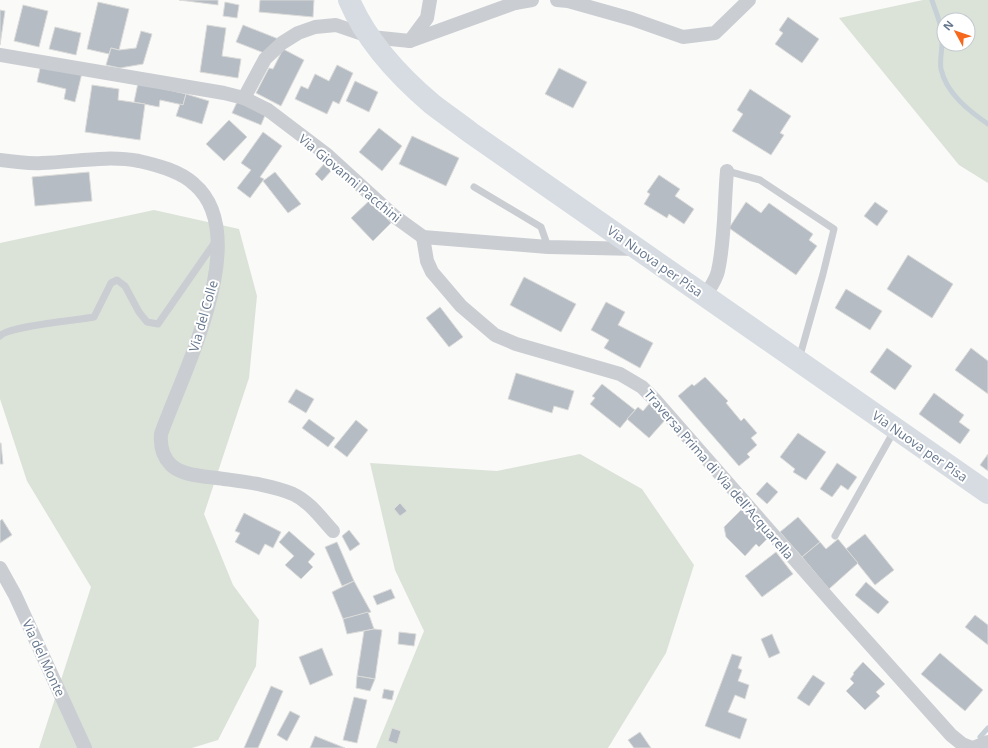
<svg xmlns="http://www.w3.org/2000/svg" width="988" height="748" viewBox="0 0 988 748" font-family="'Open Sans',sans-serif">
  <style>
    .green { fill: #dbe3d8; fill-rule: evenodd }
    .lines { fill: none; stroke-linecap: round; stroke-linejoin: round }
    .stream { stroke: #c6d0d6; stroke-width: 5 }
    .building { fill: #b5bcc3; stroke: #dcdcda }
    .service { stroke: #cacdd2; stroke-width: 7 }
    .minor { stroke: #cacdd2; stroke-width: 14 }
    .primary { stroke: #d6dce1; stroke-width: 22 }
    .labels { text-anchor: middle; stroke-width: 4; stroke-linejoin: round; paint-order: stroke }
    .street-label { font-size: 13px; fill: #66778c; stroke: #fff }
  </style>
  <rect width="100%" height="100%" fill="#fafaf8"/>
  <g class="green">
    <path d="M923,0H988V183L959,165L839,18ZM944,20H968V44H944Z"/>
    <path d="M154,210L239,229L257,296L249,378L204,514L233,585L259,620L256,666L218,740L192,748H39L91,587L27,481L0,399V243Z"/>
    <path d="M580,454L642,489L694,565L666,653L608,748H376L424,631L395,570L370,463L497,471Z"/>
  </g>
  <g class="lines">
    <g class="stream">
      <path d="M932,0C935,10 940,21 942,32C944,44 939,57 941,69C946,93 969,111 988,124"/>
      <path d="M980,737L988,728"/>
    </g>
  </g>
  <g class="building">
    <path d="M179,0H218V5Z"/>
    <path d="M260,0H314L313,17L259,12Z"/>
    <path d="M98,2L129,9L119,50L111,48L109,54L87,49Z"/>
    <path d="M225,2L239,5L237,18L223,16Z"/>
    <path d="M23,5L48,11L39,47L14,41Z"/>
    <path d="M0,10L5,11L0,45Z"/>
    <path d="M788,17L819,39L802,63L775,44L783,33L779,30Z"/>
    <path d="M207,25L226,28L222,56L241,59L238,78L200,72Z"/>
    <path d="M243,25L281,40L264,53L236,42Z"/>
    <path d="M55,27L81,33L76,55L49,49Z"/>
    <path d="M141,31L152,34L143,64L120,68L106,65L111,48L119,50L136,48Z"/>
    <path d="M283,49L304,60L281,106L256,93L269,68L273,69Z"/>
    <path d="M41,64L82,73L75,102L64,99L66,89L37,82Z"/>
    <path d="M337,65L353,73L339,104L333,101L327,114L295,99L301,86L308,89L315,74L329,81Z"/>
    <path d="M559,68L587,82L573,108L545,94Z"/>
    <path d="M355,81L378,92L369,112L346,101Z"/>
    <path d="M138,83L186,94L183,105L160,100L159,107L134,102Z"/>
    <path d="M92,85L119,89L118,100L145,104L140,140L85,132Z"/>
    <path d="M750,89L791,116L780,133L784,135L771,155L732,131L743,114L737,110Z"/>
    <path d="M186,94L209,101L202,124L176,116L180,104L183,105Z"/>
    <path d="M238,100L266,113L261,125L232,113Z"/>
    <path d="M229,120L247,137L224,161L206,144Z"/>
    <path d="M379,128L402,146L382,171L359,152Z"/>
    <path d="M263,132L282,146L260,177L264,179L250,198L237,188L251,170L241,163Z"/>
    <path d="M412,136L459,158L446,186L399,164Z"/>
    <path d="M324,164L331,171L322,181L315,174Z"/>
    <path d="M89,172L92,201L35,206L32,177Z"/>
    <path d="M275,172L301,204L288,213L263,181Z"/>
    <path d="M659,175L680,189L675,196L694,209L684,224L669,214L667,218L644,204L650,194L647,192Z"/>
    <path d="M370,200L391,223L373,241L351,218Z"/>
    <path d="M746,202L761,213L769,203L813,234L809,240L817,246L796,275L729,228Z"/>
    <path d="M875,202L888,211L877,226L864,216Z"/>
    <path d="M908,255L953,284L932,318L887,289Z"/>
    <path d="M524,277L576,304L561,332L510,305Z"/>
    <path d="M846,289L882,311L870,330L835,308Z"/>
    <path d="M606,302L625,312L618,325L653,343L640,368L604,348L609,340L591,330Z"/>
    <path d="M440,307L463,337L449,347L426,318Z"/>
    <path d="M887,348L912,366L895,390L870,372Z"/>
    <path d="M971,348L988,361V394L955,370Z"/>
    <path d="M516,373L574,391L568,410L554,406L552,413L508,399Z"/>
    <path d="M705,377L728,401L726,403L741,421L744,418L757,433L751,438L757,445L747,454L750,457L739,466L678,396L692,384L694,386Z"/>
    <path d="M602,384L635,410L620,428L590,404L595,398L592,396Z"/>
    <path d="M296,389L314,399L306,413L288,402Z"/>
    <path d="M934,393L964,415L959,422L970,430L960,444L919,414Z"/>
    <path d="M649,404L666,419L649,438L627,419L638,407L643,411Z"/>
    <path d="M309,419L335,438L328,447L302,428Z"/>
    <path d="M356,420L368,430L347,457L334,447Z"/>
    <path d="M798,433L826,452L806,480L793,472L795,469L780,457Z"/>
    <path d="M0,443H1L3,464H0Z"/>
    <path d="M988,454V471L980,465Z"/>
    <path d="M837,463L857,477L848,490L841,485L832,497L820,489Z"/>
    <path d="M767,482L778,492L767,504L756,494Z"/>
    <path d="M400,503L407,511L400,516L394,509Z"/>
    <path d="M743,508L769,537L759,547L756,544L745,556L726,537L724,527Z"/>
    <path d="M244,513L281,532L273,548L265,544L259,555L235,542L240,533L235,531Z"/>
    <path d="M798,517L820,542L802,557L780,532Z"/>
    <path d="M2,519L12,535L0,543V521Z"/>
    <path d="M349,530L360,544L350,551L342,536Z"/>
    <path d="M289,531L315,554L308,562L313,567L301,579L285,565L294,556L279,542Z"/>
    <path d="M865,534L894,570L875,585L846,549Z"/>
    <path d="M838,539L858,563L829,589L802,557L820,542L826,549Z"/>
    <path d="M337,542L354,581L342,586L325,547Z"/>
    <path d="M776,552L793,574L762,597L745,576Z"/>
    <path d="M354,581L371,612L343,619L332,592Z"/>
    <path d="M866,582L889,602L878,614L855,595Z"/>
    <path d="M391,589L395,598L377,605L373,596Z"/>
    <path d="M368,612L374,629L347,634L343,619Z"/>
    <path d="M975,615L988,625V645L965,627Z"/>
    <path d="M374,629L382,630L375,679L357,676L364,631Z"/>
    <path d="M399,632L416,634L414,646L398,644Z"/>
    <path d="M772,634L780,653L769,658L761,639Z"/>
    <path d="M322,648L333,675L310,685L299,657Z"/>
    <path d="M940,653L983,690L965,711L921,674Z"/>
    <path d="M732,654L742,657L738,668L742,670L738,681L749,685L745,699L735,695L728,712L747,719L740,739L705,726Z"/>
    <path d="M863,662L885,684L876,692L880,696L865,710L846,691L854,683L850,679L854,674L853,673Z"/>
    <path d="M813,675L825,683L809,706L797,698Z"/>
    <path d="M357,676L375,679L370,691L356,688Z"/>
    <path d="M271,686L283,691L258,748H244Z"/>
    <path d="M384,689L394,691L392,700L382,698Z"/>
    <path d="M354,697L367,700L357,743L343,740Z"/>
    <path d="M290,711L300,716L287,741L277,735Z"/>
    <path d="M392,728L401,731L397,744L388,741Z"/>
    <path d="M640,732L651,748H634L628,740Z"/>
    <path d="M315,736L345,748H310Z"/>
  </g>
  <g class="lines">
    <g class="service">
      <path d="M727,171L760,180L834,229L823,274L799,359"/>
      <path d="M474,187L541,227L548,247"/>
      <path d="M0,336C7,326 79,320 94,317L111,283L117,280L125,286L139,312L147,322L158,324L215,242"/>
      <path d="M835,536L894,431"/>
    </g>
    <g class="minor">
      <path d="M557,0L568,1L632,19L683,37L715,33L749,0"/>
      <path d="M515,3L532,0"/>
      <path d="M410,41L427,18L430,0"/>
      <path d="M0,55L224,93L244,98L268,110L326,154L394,216L423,237L548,247L637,249"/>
      <path d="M244,98L265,59L282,43L298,33L315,27L336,25L371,37L410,41L515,3L518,0"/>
      <path d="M0,160C14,162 28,164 42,163C74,162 107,155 139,161C157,165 180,171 194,184C255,236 182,374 161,434C160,446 162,456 171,465C184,477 208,476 224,479C246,482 272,485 293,494C310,502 321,518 333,531"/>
      <path d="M423,237L427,261L432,272L461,306L495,335L516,344L620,374L642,387L656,401L838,609L951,735L962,744L972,748"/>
      <path d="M705,296C710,288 716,280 718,271C725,240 724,204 727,171"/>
      <path d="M0,568L15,595L85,748"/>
      <path d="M973,748L988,742"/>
    </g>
    <path class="primary" d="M349,0C366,40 399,76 432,104C445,114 458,123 471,133L988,493"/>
  </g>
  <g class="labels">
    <g class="street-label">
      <text transform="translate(350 178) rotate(40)" y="5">Via Giovanni Pacchini</text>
      <text transform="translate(655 261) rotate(35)" y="5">Via Nuova per Pisa</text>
      <text transform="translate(203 316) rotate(-74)" y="5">Via del Colle</text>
      <text transform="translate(920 446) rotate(35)" y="5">Via Nuova per Pisa</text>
      <text transform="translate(719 474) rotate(49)" y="5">Traversa Prima di Via dell'Acquarella</text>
      <text transform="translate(44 658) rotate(65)" y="5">Via del Monte</text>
    </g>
  </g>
  <g transform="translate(956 32) rotate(310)"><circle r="19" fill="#ffffff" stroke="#c2c9d1"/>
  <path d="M0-3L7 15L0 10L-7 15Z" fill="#f6681c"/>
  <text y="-6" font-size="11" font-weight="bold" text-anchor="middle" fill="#66778c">N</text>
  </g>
</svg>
